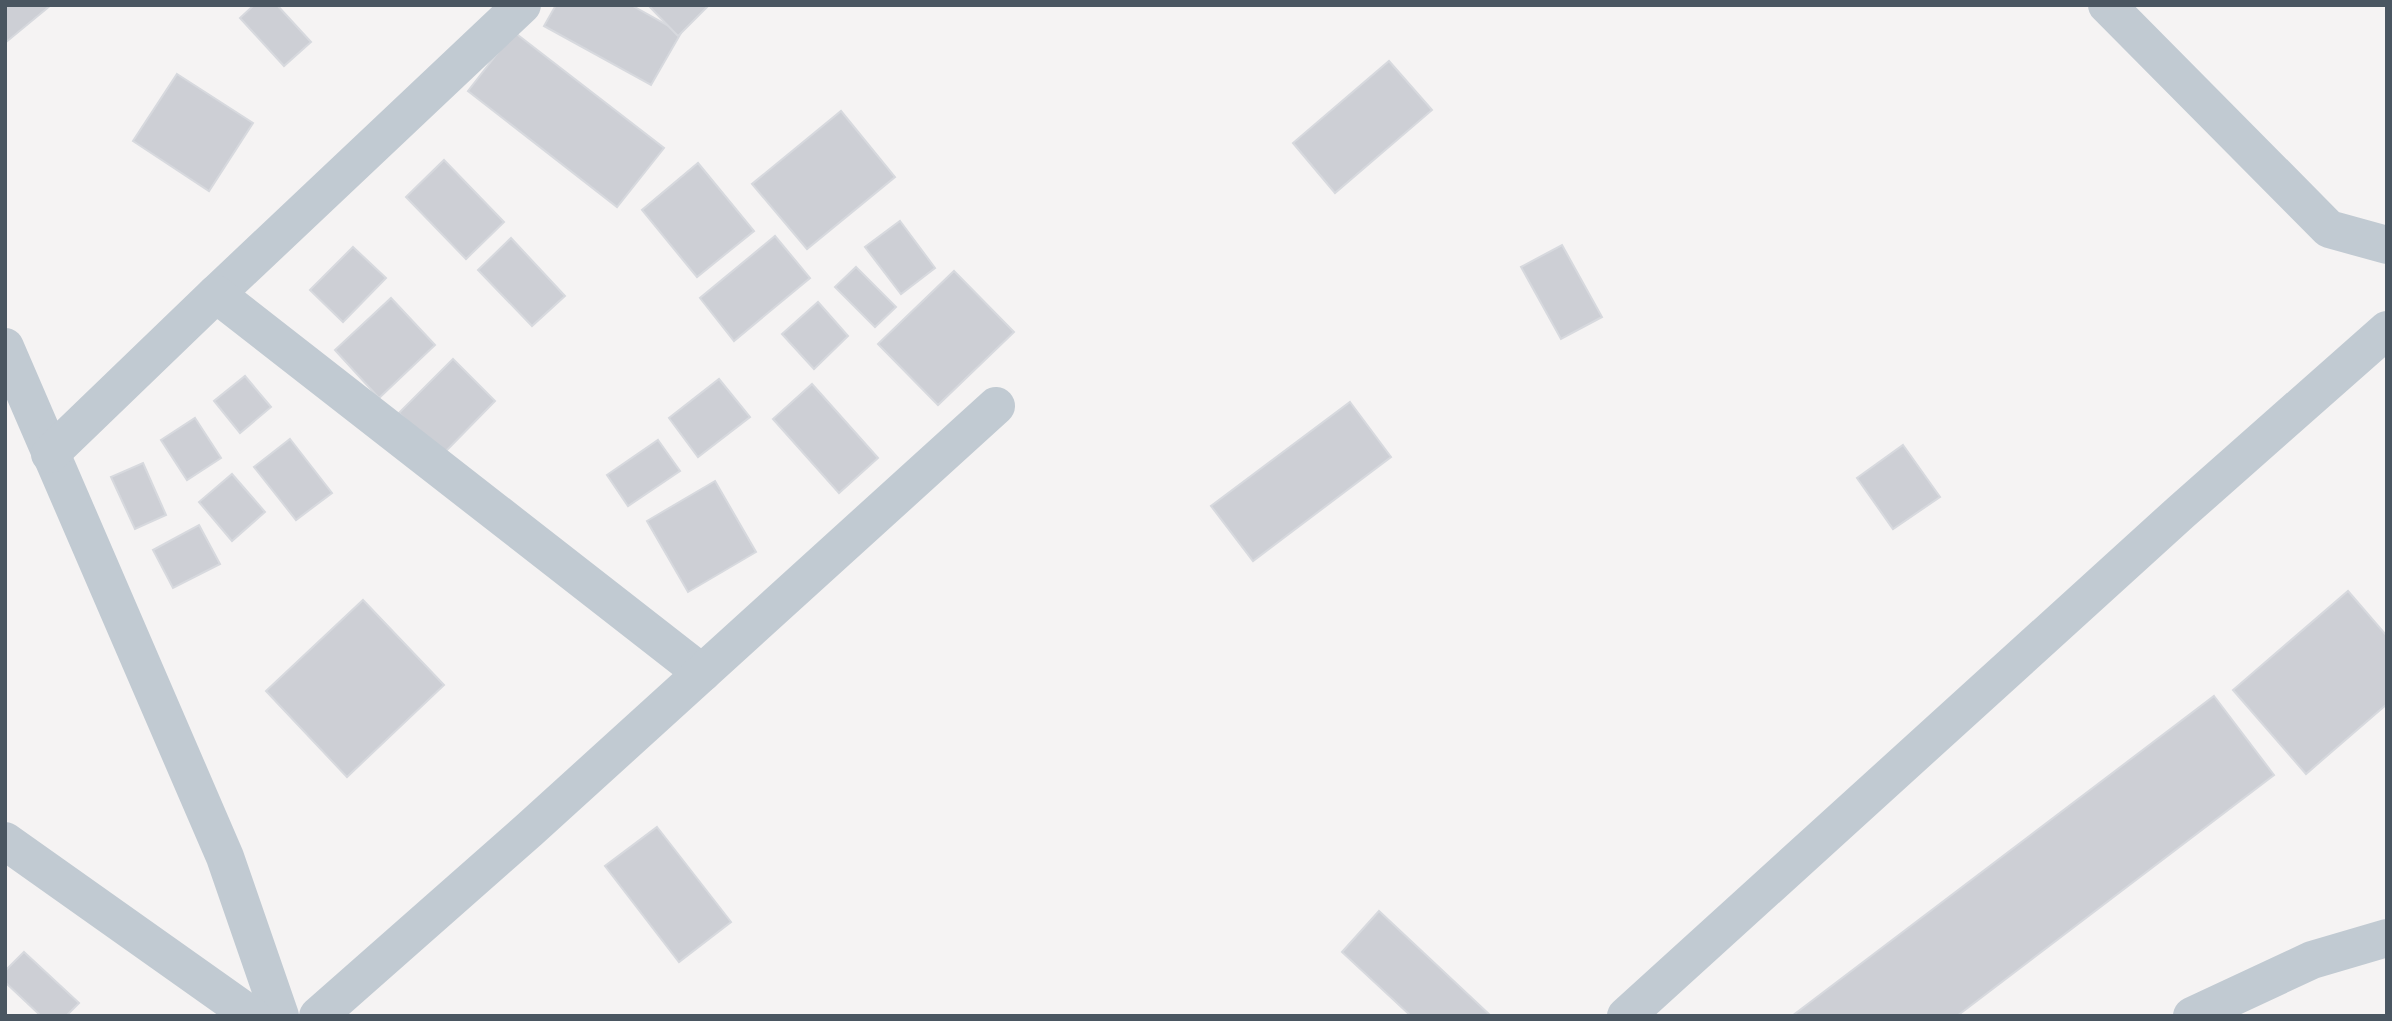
<svg xmlns="http://www.w3.org/2000/svg" width="2392" height="1021" viewBox="0 0 2392 1021" font-family="'Asap Condensed',sans-serif">
  <style>
    .building { fill: #cdcfd5; stroke: #d7d9de; stroke-width: 2 }
    .lines { fill: none; stroke-linecap: round; stroke-linejoin: round }
    .minor { stroke: #c1cad2; stroke-width: 38 }
  </style>
  <rect width="100%" height="100%" fill="#f5f3f3"/>
  <g class="building">
    <path d="M5,5H51L5,43Z"/>
    <path d="M254,5H277L311,42L284,66L240,18Z"/>
    <path d="M556,5H631L681,33L651,85L544,26Z"/>
    <path d="M648,5H709L678,36Z"/>
    <path d="M514,32L664,148L617,207L468,91Z"/>
    <path d="M1389,61L1432,110L1335,193L1293,143Z"/>
    <path d="M177,74L253,123L209,191L133,141Z"/>
    <path d="M841,111L895,177L807,249L752,184Z"/>
    <path d="M444,160L504,222L466,259L406,197Z"/>
    <path d="M698,163L754,231L697,277L642,210Z"/>
    <path d="M900,221L935,268L901,294L865,247Z"/>
    <path d="M775,236L810,278L734,341L700,298Z"/>
    <path d="M511,238L565,296L532,326L478,270Z"/>
    <path d="M1562,245L1602,317L1561,339L1521,267Z"/>
    <path d="M353,247L386,278L343,322L310,290Z"/>
    <path d="M856,267L896,307L875,327L835,287Z"/>
    <path d="M954,271L1014,332L938,405L878,344Z"/>
    <path d="M391,298L435,345L379,398L335,350Z"/>
    <path d="M818,302L848,336L814,369L782,334Z"/>
    <path d="M453,359L495,401L442,455L399,413Z"/>
    <path d="M245,376L271,407L240,433L214,401Z"/>
    <path d="M719,379L750,417L698,457L669,418Z"/>
    <path d="M812,384L878,458L839,493L773,419Z"/>
    <path d="M1350,402L1391,457L1253,561L1211,506Z"/>
    <path d="M195,418L221,458L187,480L161,440Z"/>
    <path d="M290,439L332,493L296,520L254,467Z"/>
    <path d="M658,440L680,471L628,506L607,475Z"/>
    <path d="M1903,445L1940,497L1893,529L1857,478Z"/>
    <path d="M143,463L166,515L135,529L111,477Z"/>
    <path d="M232,474L265,512L232,541L199,502Z"/>
    <path d="M715,481L756,552L688,592L647,521Z"/>
    <path d="M199,525L220,564L173,588L153,550Z"/>
    <path d="M2348,591L2387,636V704L2306,774L2233,690Z"/>
    <path d="M363,600L444,685L347,777L266,691Z"/>
    <path d="M2214,696L2274,775L1957,1016H1792Z"/>
    <path d="M657,827L731,922L679,962L605,866Z"/>
    <path d="M1379,911L1491,1016H1411L1342,952Z"/>
    <path d="M24,952L79,1003L66,1016H41L5,982V971Z"/>
  </g>
  <g class="lines">
    <g class="minor">
      <path d="M2107,5L2329,229L2387,245"/>
      <path d="M216,294L522,5"/>
      <path d="M5,347L225,857L280,1016"/>
      <path d="M50,454L216,294L702,673"/>
      <path d="M5,841L252,1016"/>
      <path d="M318,1016L529,830L996,406"/>
      <path d="M1626,1016L2181,512L2387,330"/>
      <path d="M2192,1016L2312,960L2387,938"/>
    </g>
  </g>
  <rect width="2392" height="1021" fill="none" stroke="#4a5661" stroke-width="14"/>
</svg>
